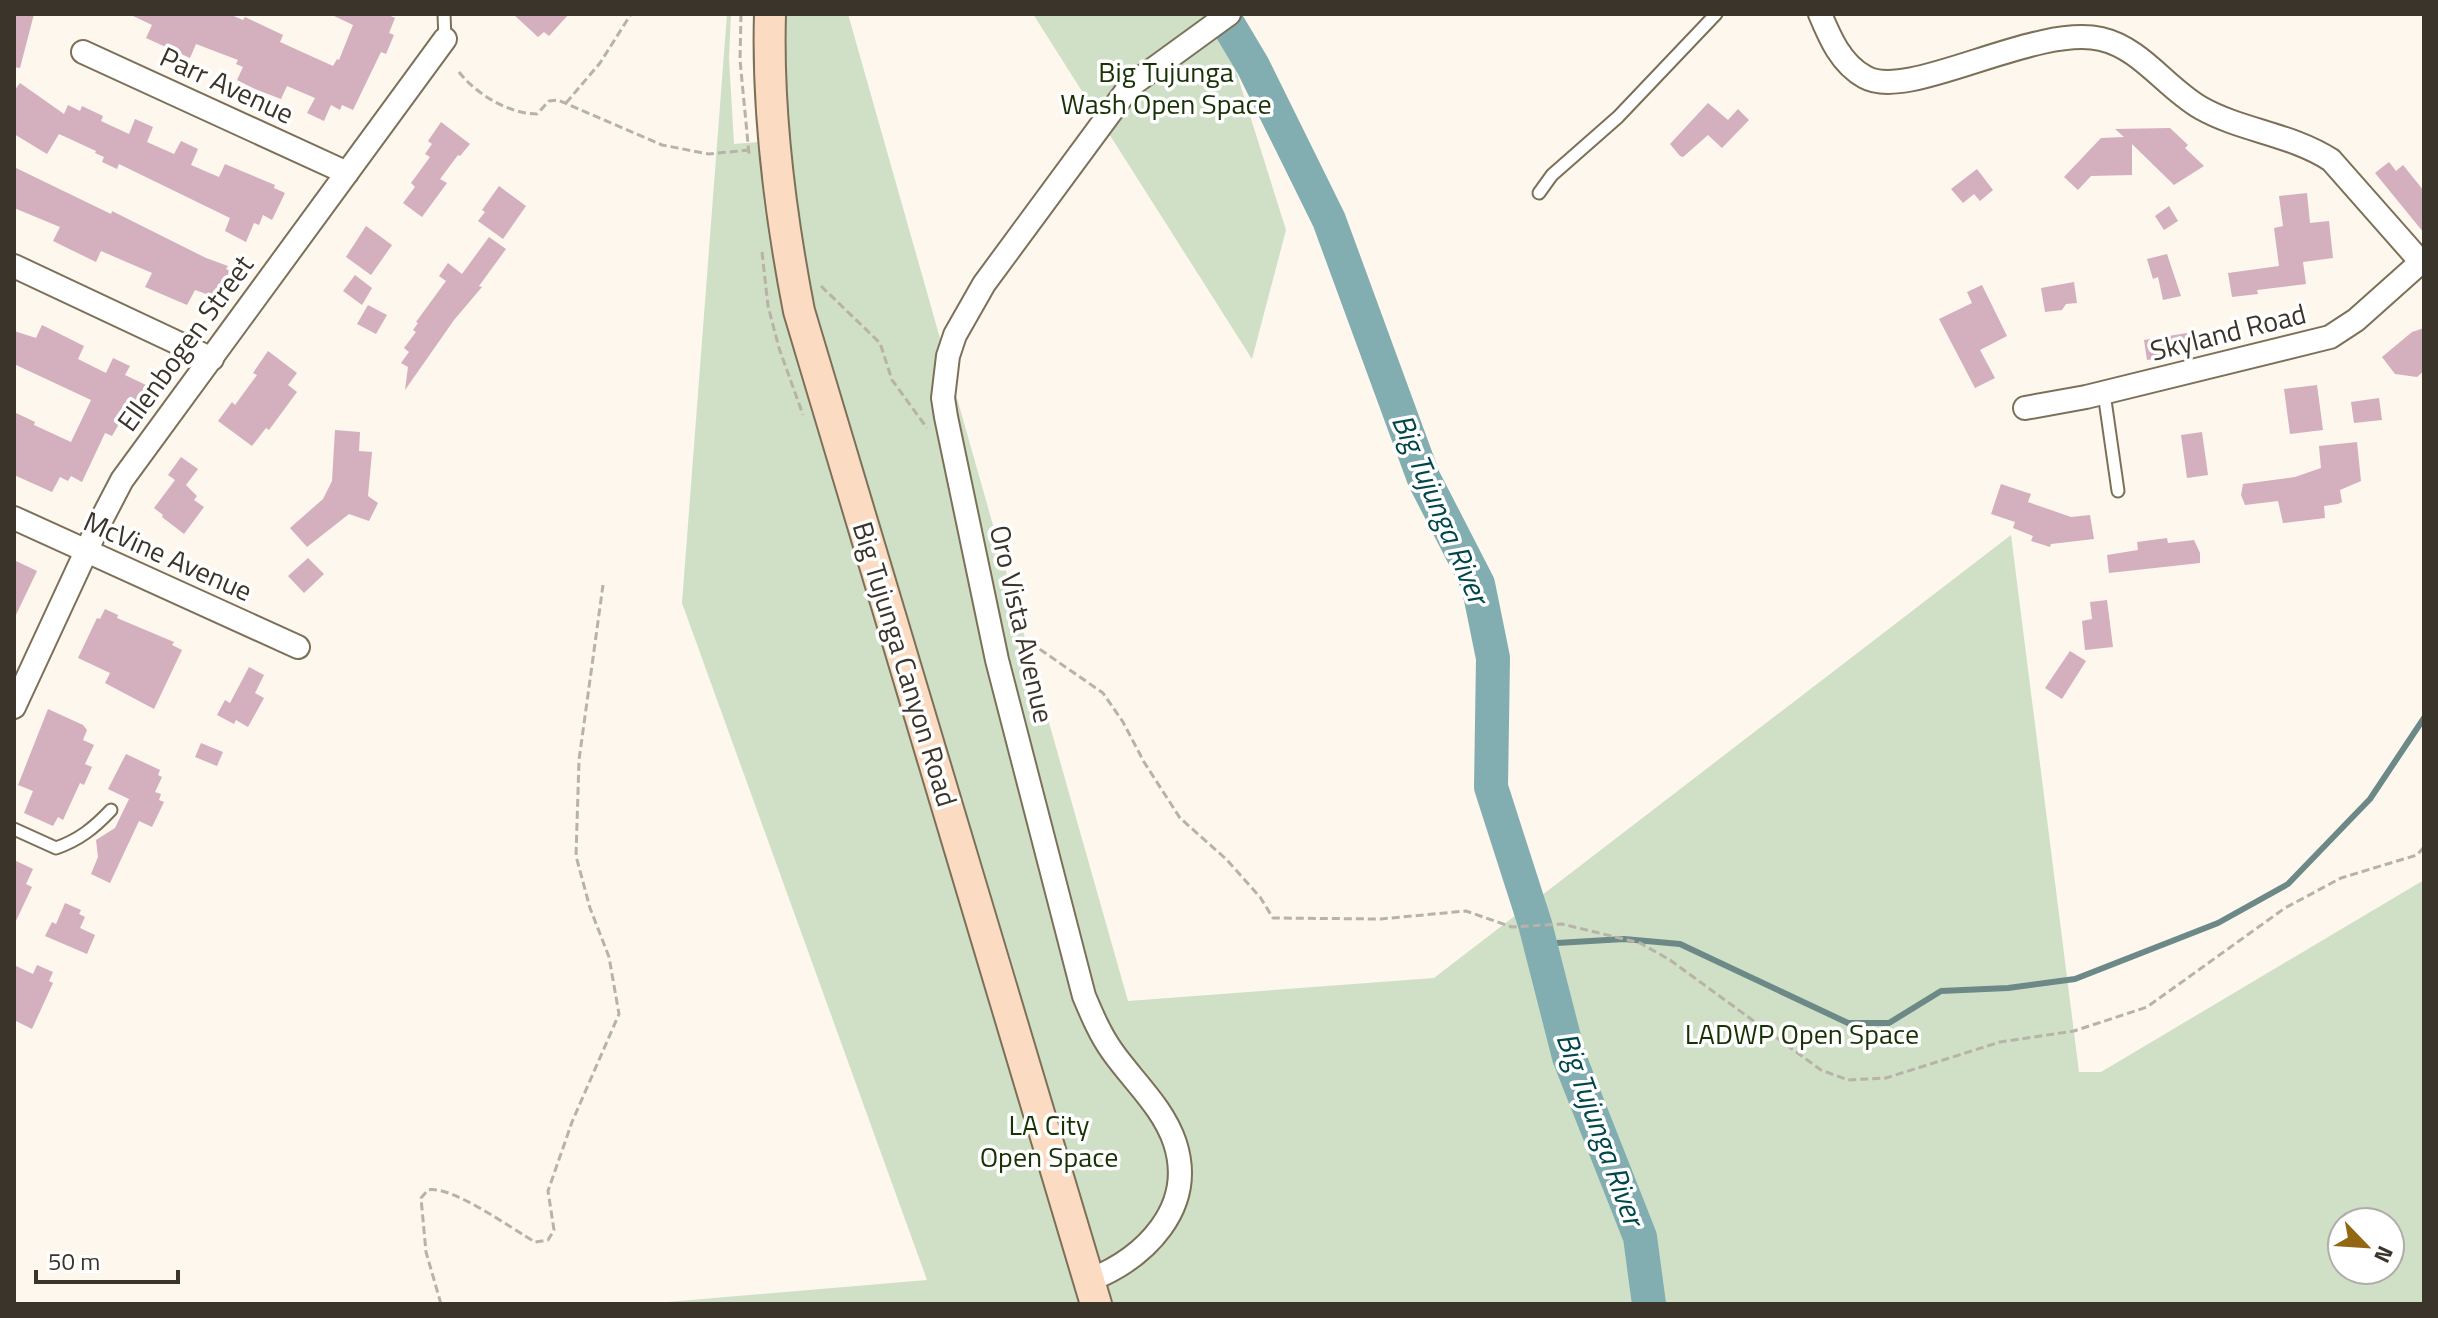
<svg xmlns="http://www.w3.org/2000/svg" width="2438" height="1318" viewBox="0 0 2438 1318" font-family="'Titillium Web',sans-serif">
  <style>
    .green { fill: #cfe0c6; fill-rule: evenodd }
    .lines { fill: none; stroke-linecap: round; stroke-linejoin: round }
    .stream { stroke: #6c8988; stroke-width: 6 }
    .river { stroke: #82aeb1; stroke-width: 34 }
    .building { fill: #d4afbe }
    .lane-casing { stroke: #7c7059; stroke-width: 15 }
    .street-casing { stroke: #7c7059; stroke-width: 26 }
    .secondary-casing { stroke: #7c7059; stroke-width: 34 }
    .path { stroke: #b8b2a8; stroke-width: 3; stroke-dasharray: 8 4; stroke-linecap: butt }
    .lane { stroke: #fff; stroke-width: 11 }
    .street { stroke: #fff; stroke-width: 22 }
    .secondary { stroke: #fbdcc2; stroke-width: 30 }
    .labels { text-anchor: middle; stroke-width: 7; stroke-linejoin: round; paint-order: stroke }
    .park-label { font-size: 28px; fill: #183205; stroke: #fff }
    .street-label { font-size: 28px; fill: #3a342a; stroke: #fff }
    .water-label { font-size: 30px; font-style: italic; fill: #00464b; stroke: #fff }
  </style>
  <rect width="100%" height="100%" fill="#fdf7ed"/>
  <g class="green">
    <path d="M727,14H731L729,58L734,144L771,141L768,14H848L1128,1001L1434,978L2011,535L2079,1072H2101L2424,880V1304H644L927,1280L682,603ZM2342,1222H2390V1270H2342Z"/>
    <path d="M1033,14H1208L1224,33L1286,230L1252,359Z"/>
  </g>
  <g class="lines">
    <path class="stream" d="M1540,944L1624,939L1680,944L1848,1023H1889L1941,991L2008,988L2075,979L2218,923L2288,884L2370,799L2424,718"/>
    <path class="river" d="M1222,14L1253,66L1329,220L1424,479L1478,584L1493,658L1491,787L1535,924L1569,1057L1640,1237L1649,1304"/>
  </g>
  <g class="building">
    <path d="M14,14H34L20,68L14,67Z"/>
    <path d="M129,14H229L243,20L245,17L283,35L280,42L333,66L337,59L339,60L353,25L330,14H386L395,18L389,33L394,35L386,54L381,52L353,110L342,105L340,110L331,105L324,121L307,113L315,98L287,86L281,99L255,89L237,80L243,67L236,64L238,60L196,44L190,58L146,38L152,25Z"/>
    <path d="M513,14H569L549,36L544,32L538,37Z"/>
    <path d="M20,83L64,114L68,105L80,111L82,106L103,116L101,121L129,134L135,119L153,127L147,142L174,154L181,141L198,149L191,165L219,177L225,164L275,185L274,188L285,193L272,220L263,215L259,225L254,223L246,242L225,231L230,218L119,164L117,169L102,162L104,157L95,153L96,151L59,134L47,154L14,134V91Z"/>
    <path d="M1708,103L1728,120L1738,109L1749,120L1722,148L1708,135L1683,157L1680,156L1670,144Z"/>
    <path d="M441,122L470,144L460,156L458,155L440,179L447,183L422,217L403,203L415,187L411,183L430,157L425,154L432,144L428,141Z"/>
    <path d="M2170,128L2188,145L2185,148L2204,166L2174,185L2132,144V175L2091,176L2078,190L2064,177L2101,138L2124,137L2115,129Z"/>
    <path d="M2389,162L2396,171L2403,165L2424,191V233L2375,173Z"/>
    <path d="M14,167L111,214L112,211L206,258L228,266L226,269L230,271L218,298L195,290L187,305L145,287L152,273L101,251L96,262L53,241L60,227L14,208Z"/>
    <path d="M1977,169L1993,190L1980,201L1974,194L1963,203L1951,189Z"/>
    <path d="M499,186L526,206L503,239L478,221L485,212L482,210Z"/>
    <path d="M2307,193L2310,223L2329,221L2333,258L2303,262L2306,284L2257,290L2258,294L2232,297L2228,273L2279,266L2274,228L2283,226L2279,196Z"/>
    <path d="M2169,206L2178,221L2164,230L2155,216Z"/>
    <path d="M366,226L392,245L371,275L346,257Z"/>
    <path d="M489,237L506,249L479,286L482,287L454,320L405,390L408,367L401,363L409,352L404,348L416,332L413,330L418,323L416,322L446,281L439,276L448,263L462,274Z"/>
    <path d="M2167,254L2181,296L2163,300L2158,277L2153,279L2147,259Z"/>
    <path d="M355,275L372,288L362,305L343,291Z"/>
    <path d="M2074,282L2077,303L2066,304L2062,310L2045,312L2041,288Z"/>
    <path d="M1982,285L2007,336L1980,350L1995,378L1975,388L1939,319L1972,303L1967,292Z"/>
    <path d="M368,305L387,315L376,334L357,324Z"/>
    <path d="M42,325L84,346L78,359L106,373L113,358L130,366L125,375L146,385L131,420L123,417L112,436L105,433L82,482L71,476L68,481L60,477L52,492L14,475V412L35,422L34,425L71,442L91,400L14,364V331L36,338Z"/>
    <path d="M2424,328V371L2417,377L2395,374L2382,357L2412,332Z"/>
    <path d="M2187,333L2190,353L2147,360L2144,340Z"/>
    <path d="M268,351L297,373L288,385L297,392L269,430L266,428L252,446L218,421L232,402L235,405L257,375L253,373Z"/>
    <path d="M2317,385L2323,430L2290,434L2284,389Z"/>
    <path d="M2379,398L2382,420L2354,423L2351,402Z"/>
    <path d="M335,430L360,432L359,451L372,452L368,496L378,503L369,521L349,514L307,547L290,528L323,499L332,481Z"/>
    <path d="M2202,432L2208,475L2187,478L2181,435Z"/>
    <path d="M2357,442L2361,481L2340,490L2342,502L2338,504L2324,506L2325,518L2283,523L2278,501L2245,505L2241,495L2243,484L2295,477L2321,468L2319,446Z"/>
    <path d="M181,457L198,469L186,485L197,496L194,500L204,507L184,534L162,517L163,515L154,508L175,480L168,475Z"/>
    <path d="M2001,484L2031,494L2028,502L2071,517L2090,515L2094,539L2051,544L2050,547L2031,541L2033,536L2013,528L2015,522L1991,514Z"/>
    <path d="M2167,538L2168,543L2194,540L2200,553V563L2109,573L2107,555L2138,550L2137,542Z"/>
    <path d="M308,558L324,574L304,593L288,576Z"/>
    <path d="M14,560L37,571L14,619Z"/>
    <path d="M2107,600L2113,647L2085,650L2082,621L2092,619L2090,602Z"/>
    <path d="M105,609L118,615L117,618L174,642L172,645L182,650L154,709L105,683L110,673L78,658L97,618L100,619Z"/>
    <path d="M2070,651L2086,661L2062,699L2045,688Z"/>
    <path d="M249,667L264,675L255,693L264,698L248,727L236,720L234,724L217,715L225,700L230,703Z"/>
    <path d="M48,709L83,725L87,730L83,740L94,745L85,764L92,767L84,785L80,783L63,820L58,817L53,826L24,813L33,791L18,785Z"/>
    <path d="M201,743L223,752L217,766L195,757Z"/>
    <path d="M126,754L160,770L158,775L162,777L155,792L161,794L159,800L164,802L152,827L139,821L110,883L91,874L98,857L96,840L115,828L129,799L108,789Z"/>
    <path d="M14,860L33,869L26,884L32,887L14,925Z"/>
    <path d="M65,903L81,910L79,914L85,917L80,928L95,935L87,954L45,936L52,922L56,924Z"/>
    <path d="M14,965L33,974L37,965L53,972L49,981L53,983L32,1029L14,1020Z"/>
  </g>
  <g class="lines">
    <defs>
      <g id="lane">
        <path d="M444,14L445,39"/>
        <path d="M1539,193L1552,175L1618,117L1716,14"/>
        <path d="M2104,393L2118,491"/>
        <path d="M14,829L56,848C79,840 94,828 111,810"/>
      </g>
      <g id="street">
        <path d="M1820,14C1830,38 1841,64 1865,77C1908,102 2034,24 2101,39C2141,48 2166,88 2201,108C2242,131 2291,134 2331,160L2421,262L2424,260"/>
        <path d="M83,52L347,173"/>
        <path d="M14,266L212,359"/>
        <path d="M2025,408L2086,397L2330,337L2356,320L2421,262"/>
        <path d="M14,518L298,647"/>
        <path d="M14,707L97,528L122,480L445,39"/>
        <path d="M1090,1280C1145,1258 1196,1208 1175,1143C1163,1107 1133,1081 1112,1051C1100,1034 1092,1015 1084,996L997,660L946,417L943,398L948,356L955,335L984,284L1130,86L1229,14"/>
      </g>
      <path id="secondary" d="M770,14C767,114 780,213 799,311L1096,1304"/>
    </defs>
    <use href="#lane" class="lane-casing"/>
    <use href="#street" class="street-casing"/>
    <use href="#secondary" class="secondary-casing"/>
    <g class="path">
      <path d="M741,14L740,60L749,154"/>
      <path d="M459,72C476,94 509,114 537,114L549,101L558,100L662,145L709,154L749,150"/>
      <path d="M566,103L600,63L631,14"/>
      <path d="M762,252L768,306L779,348L803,415"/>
      <path d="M821,286L880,343L892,380L927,428"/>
      <path d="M1017,654L1038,648L1103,693L1123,722L1144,762L1180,818L1226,859L1260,897L1273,918L1381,919L1466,911L1512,927L1562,924L1640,943L1670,960L1821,1070L1848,1080L1886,1078L2000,1042L2074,1031L2147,1007L2285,908L2341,878L2417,855L2424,847"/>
      <path d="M441,1304L426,1252L421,1198L428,1190C452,1185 512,1229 535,1242L548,1240L554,1230L548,1191L572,1122L619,1014L609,957L590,908L576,856L579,760L603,585"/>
    </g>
    <use href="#lane" class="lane"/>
    <use href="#street" class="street"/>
    <use href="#secondary" class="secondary"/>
  </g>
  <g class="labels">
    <g class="park-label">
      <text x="1166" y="82">Big Tujunga<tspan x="1166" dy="32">Wash Open Space</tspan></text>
      <text x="1802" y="1044">LADWP Open Space</text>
      <text x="1049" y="1135">LA City<tspan x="1049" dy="32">Open Space</tspan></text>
    </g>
    <g class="street-label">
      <text transform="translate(227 85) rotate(25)" y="10">Parr Avenue</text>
      <text transform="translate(2228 332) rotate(-14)" y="10">Skyland Road</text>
      <text transform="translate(185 343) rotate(-54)" y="10">Ellenbogen Street</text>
      <text transform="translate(168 556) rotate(24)" y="10">McVine Avenue</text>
      <text transform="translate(1022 624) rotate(77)" y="10">Oro Vista Avenue</text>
      <text transform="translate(905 664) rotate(73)" y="10">Big Tujunga Canyon Road</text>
    </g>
    <g class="water-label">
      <text transform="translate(1440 509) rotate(67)" y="10">Big Tujunga River</text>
      <text transform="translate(1600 1129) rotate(70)" y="10">Big Tujunga River</text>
    </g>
  </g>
  <rect width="2438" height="1318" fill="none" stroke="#3a342a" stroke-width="32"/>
  <g transform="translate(2366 1246) rotate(115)"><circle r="38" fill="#ffffff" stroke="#b0aeaa" stroke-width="2"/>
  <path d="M0-6L14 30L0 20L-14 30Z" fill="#936612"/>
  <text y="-12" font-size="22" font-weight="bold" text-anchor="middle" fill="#3a342a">N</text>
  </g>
  <path d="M36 1270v12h142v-12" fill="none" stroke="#3a342a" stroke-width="4"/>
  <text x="48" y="1270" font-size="24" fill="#3a342a" stroke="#ffffff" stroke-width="6" paint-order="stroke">50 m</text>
</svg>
